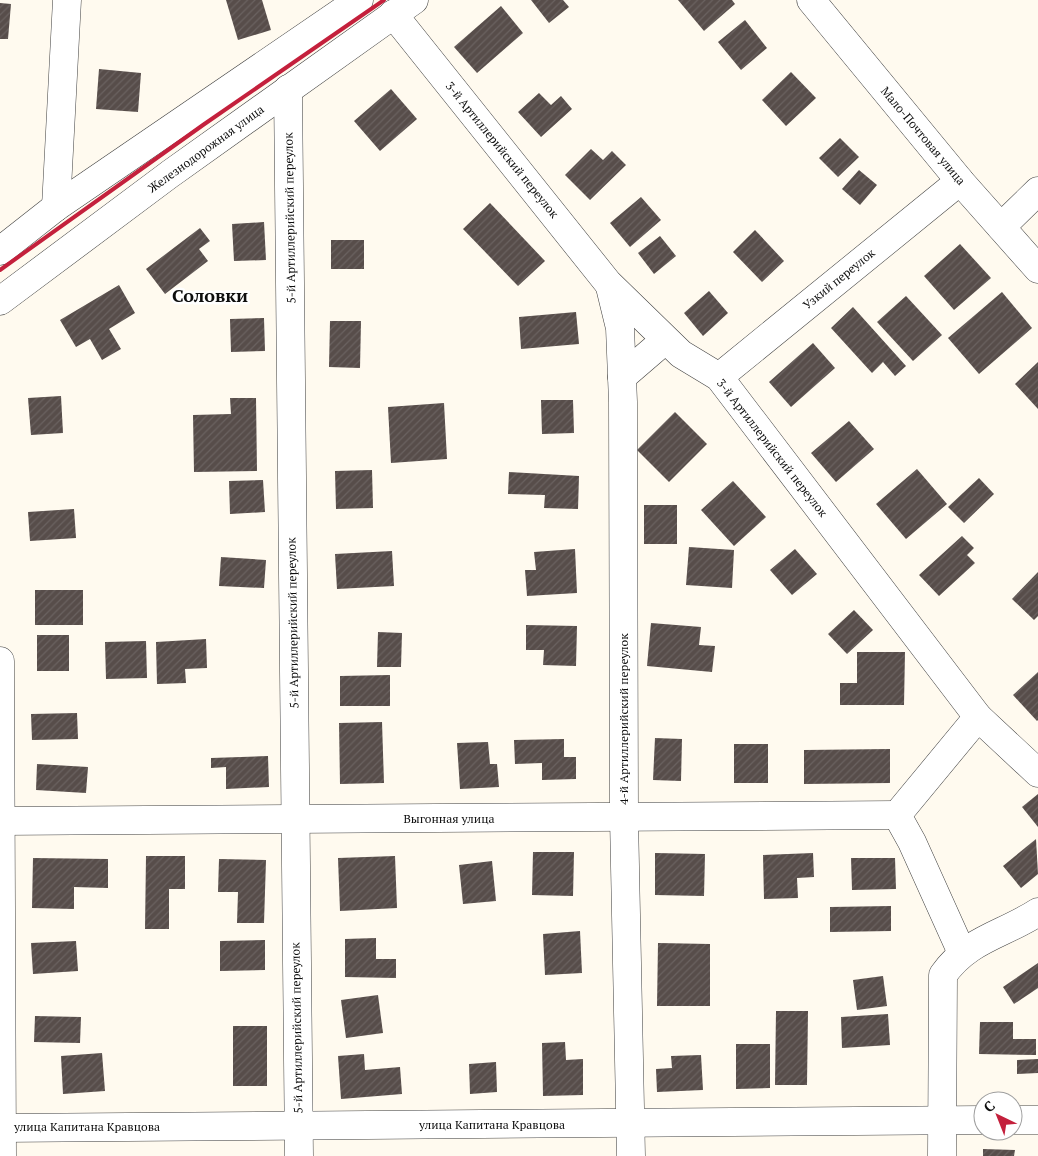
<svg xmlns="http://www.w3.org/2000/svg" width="1038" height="1156" viewBox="0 0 1038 1156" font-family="'PT Serif',serif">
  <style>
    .building { fill: url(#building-hatch) }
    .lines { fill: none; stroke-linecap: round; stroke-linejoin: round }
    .minor-casing { stroke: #414141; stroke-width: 29 }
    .minor { stroke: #fff; stroke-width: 28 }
    .rail { stroke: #c4203c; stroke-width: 4 }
    .labels { text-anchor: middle; stroke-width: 5; stroke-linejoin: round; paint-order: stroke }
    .street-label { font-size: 12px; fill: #0e0e0e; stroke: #fff }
    .district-label { font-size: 18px; font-weight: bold; fill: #0e0e0e; stroke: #fff }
  </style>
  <defs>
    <pattern id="building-hatch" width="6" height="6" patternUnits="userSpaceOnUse" patternTransform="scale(1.25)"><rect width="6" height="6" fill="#574d4a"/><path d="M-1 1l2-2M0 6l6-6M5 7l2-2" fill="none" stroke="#6a6260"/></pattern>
  </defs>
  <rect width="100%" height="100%" fill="#fffaef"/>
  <g class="building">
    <path d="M226,0H262L271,30L238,40Z"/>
    <path d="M531,0H563L569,7L549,23Z"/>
    <path d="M678,0H732L735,4L704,31Z"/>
    <path d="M0,3L11,4L8,39H0Z"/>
    <path d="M501,6L523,33L477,73L454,47Z"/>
    <path d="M745,20L767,48L741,70L718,42Z"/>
    <path d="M99,69L141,73L138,112L96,109Z"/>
    <path d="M791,72L816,98L786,126L762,100Z"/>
    <path d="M391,89L417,119L380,151L354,121Z"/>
    <path d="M539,93L551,105L561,96L572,109L541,137L518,112Z"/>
    <path d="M840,138L859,157L838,177L819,158Z"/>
    <path d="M591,149L603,160L612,151L626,165L590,200L565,175Z"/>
    <path d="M859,170L877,185L860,205L842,189Z"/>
    <path d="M641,197L661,220L630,247L610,223Z"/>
    <path d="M490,203L545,261L518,286L463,229Z"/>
    <path d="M264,222L266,260L234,261L232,224Z"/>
    <path d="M200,228L210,241L199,249L208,261L165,294L146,269Z"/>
    <path d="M755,230L784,261L762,282L733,252Z"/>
    <path d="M660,236L676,256L654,274L638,253Z"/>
    <rect x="331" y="240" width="33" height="29"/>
    <path d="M960,244L991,278L954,310L924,276Z"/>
    <path d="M119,285L135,313L109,329L121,349L102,360L90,339L76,347L60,320Z"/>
    <path d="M709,291L728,313L703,336L684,313Z"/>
    <path d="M1002,292L1032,328L979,374L948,338Z"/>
    <path d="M906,296L942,335L913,361L877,322Z"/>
    <path d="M853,307L906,366L895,376L883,362L872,373L831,328Z"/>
    <path d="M576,312L579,344L521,349L519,317Z"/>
    <path d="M264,318L265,351L231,352L230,319Z"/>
    <path d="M330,321H361L360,368L329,367Z"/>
    <path d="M813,343L835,368L791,407L769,382Z"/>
    <path d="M1038,362V409L1015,384Z"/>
    <path d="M61,396L63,433L31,435L28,398Z"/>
    <path d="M230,398H256L257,471L194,472L193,415L231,414Z"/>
    <path d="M541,400H573L574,433L542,434Z"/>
    <path d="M444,403L447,459L391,463L388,407Z"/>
    <path d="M675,412L707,444L669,482L637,450Z"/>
    <path d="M849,421L874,449L836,482L811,453Z"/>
    <path d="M917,469L947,504L906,539L876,504Z"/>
    <path d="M372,470L373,508L336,509L335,471Z"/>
    <path d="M509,472L579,476L578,509L544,508L545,495L508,494Z"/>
    <path d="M979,478L994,494L964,523L948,507Z"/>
    <path d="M263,480L265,512L230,514L229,481Z"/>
    <path d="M733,481L766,517L734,546L701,510Z"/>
    <rect x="644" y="505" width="33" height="39"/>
    <path d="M74,509L76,538L30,541L28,512Z"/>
    <path d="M962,536L974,548L967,555L975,563L939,596L919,575Z"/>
    <path d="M689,547L734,550L732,588L686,585Z"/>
    <path d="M575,549L577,593L527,596L525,570H536L534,552Z"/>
    <path d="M795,549L817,574L792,595L770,570Z"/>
    <path d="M392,551L394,586L337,589L335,554Z"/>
    <path d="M221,557L266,560L264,588L219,586Z"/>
    <path d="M1038,572V616L1034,620L1012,599Z"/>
    <rect x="35" y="590" width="48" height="35"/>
    <path d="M854,610L873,630L847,654L828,634Z"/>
    <path d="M651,623L701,627L699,645L715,646L712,672L647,666Z"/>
    <path d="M526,625L577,626L576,666L543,665L544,650H526Z"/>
    <path d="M378,632L402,633L401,667H377Z"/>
    <rect x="37" y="635" width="32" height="36"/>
    <path d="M206,639L207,668L185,669L186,683L157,684L156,642Z"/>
    <path d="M146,641L147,678L106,679L105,642Z"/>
    <path d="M857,652H905L904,705H840V683H857Z"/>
    <path d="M1038,672V720L1037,721L1013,695Z"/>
    <path d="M390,675V706H340V676Z"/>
    <path d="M77,713L78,739L32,740L31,714Z"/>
    <path d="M382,722L384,783L340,784L339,723Z"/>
    <path d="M655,738L682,739L681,781L653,780Z"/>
    <path d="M564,739V757H576V779L542,780V763L515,764L514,740Z"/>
    <path d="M488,742L490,764H497L499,787L460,789L457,743Z"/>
    <rect x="734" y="744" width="34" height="39"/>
    <path d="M890,749V783L804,784V750Z"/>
    <path d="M268,756L269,787L226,789V767L211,768V758Z"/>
    <path d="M37,764L88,767L86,793L36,790Z"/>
    <path d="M1038,794V827L1022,807Z"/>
    <path d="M1036,839L1038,874L1021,888L1003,866Z"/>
    <path d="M533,852H574L573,896L532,895Z"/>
    <path d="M655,853L705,854L704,896L655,895Z"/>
    <path d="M813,853L814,877L797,878L798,898L764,899L763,855Z"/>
    <path d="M146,856H185V889H169V929H145Z"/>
    <path d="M395,856L397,908L340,911L338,858Z"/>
    <path d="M33,858L108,859V888L74,887V909L32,908Z"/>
    <path d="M851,858H895L896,889L852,890Z"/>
    <path d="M219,859L266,860L264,923H237L238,892H218Z"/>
    <path d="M492,861L496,901L463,904L459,865Z"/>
    <path d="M891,906V931L830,932V907Z"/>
    <path d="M580,931L582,973L545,975L543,934Z"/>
    <path d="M376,938V959H396V978L345,977V939Z"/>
    <path d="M265,940V970L220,971V941Z"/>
    <path d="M76,941L78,971L33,974L31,943Z"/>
    <path d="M658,943L710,944V1006H657Z"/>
    <path d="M1038,963V988L1014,1004L1003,987Z"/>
    <path d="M883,976L887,1006L857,1010L853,980Z"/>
    <path d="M378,995L383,1033L346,1038L341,1000Z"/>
    <path d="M776,1011H808L807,1085H775Z"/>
    <path d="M888,1014L890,1045L842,1048L841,1017Z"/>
    <path d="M35,1016L81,1017L80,1043L34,1042Z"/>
    <path d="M980,1022H1013V1039H1036V1055L979,1054Z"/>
    <rect x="233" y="1026" width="34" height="60"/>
    <path d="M565,1042L566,1060L583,1059V1095L543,1096L542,1043Z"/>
    <path d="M736,1044H770V1088L736,1089Z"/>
    <path d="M102,1053L105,1091L63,1094L61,1056Z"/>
    <path d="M364,1054L365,1070L400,1067L402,1094L341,1099L338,1056Z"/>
    <path d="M701,1055L703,1090L657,1092L656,1069L672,1068L671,1056Z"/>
    <path d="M1038,1059V1073L1017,1074V1060Z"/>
    <path d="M496,1062L497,1092L470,1094L469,1064Z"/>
    <path d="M983,1149L1015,1150L1014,1156H983Z"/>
  </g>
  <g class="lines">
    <defs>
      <g id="minor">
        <path d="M811,0L960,181L1038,269"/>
        <path d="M393,14L608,283L681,354L719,377L978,717L1038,773"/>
        <path d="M288,89L299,1156"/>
        <path d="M56,207L67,0"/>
        <path d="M1001,227L1038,191"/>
        <path d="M0,251L56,207L359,0"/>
        <path d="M610,287L620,328L623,402L624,818L631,1156"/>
        <path d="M0,301L170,174L414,0"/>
        <path d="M622,377L665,340"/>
        <path d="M719,377L960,181"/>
        <path d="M0,661L2,1156"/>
        <path d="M0,821L897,815"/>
        <path d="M962,953L912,842L897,815L978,717"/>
        <path d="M1013,1120H1038"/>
        <path d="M0,1128L983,1120"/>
        <path d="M942,1156L943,975C968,939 1003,935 1038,912"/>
      </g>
    </defs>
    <use href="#minor" class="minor-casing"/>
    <use href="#minor" class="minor"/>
    <path class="rail" d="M0,270L203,125L384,0"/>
  </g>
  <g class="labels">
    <g class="street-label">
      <text transform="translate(923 136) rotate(50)" y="4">Мало-Почтовая улица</text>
      <text transform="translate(206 149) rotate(-36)" y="4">Железнодорожная улица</text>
      <text transform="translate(502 150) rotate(51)" y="4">3-й Артиллерийский переулок</text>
      <text transform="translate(290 218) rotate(-91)" y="4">5-й Артиллерийский переулок</text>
      <text transform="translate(839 279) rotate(-39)" y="4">Узкий переулок</text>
      <text transform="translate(772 448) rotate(52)" y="4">3-й Артиллерийский переулок</text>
      <text transform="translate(293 623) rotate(-91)" y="4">5-й Артиллерийский переулок</text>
      <text transform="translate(624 719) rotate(-90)" y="4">4-й Артиллерийский переулок</text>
      <text x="449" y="823">Выгонная улица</text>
      <text transform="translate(297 1028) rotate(-91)" y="4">5-й Артиллерийский переулок</text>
      <text x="492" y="1129">улица Капитана Кравцова</text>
      <text x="87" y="1131">улица Капитана Кравцова</text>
    </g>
    <g class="district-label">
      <text x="210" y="302">Соловки</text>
    </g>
  </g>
  <g transform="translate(998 1116) rotate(317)"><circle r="24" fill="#ffffff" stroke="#9f9f9f"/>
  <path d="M0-4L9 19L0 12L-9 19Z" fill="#c4203c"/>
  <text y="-8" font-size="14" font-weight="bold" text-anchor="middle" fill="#0e0e0e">С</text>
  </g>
</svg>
